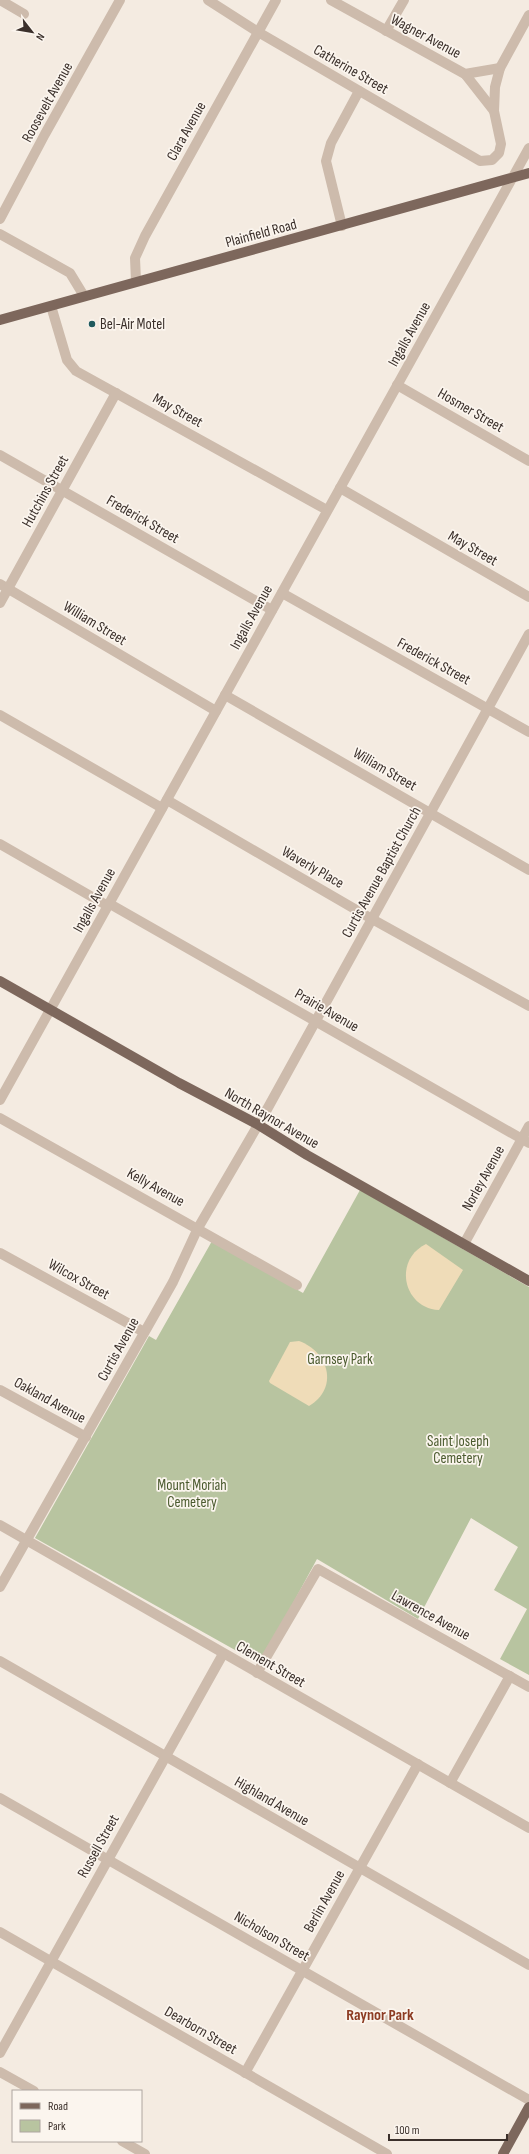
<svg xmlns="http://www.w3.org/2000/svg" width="529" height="2154" viewBox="0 0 529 2154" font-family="'Sofia Sans Condensed',sans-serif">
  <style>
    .green { fill: #b8c4a0 }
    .sand { fill: #efdcb8 }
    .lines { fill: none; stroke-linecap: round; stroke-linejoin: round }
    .minor { stroke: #cdbbac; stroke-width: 10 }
    .major { stroke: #7d675c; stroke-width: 10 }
    .poi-dot { fill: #1f5a5e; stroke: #fbf5ee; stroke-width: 1.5 }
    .labels { text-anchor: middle; stroke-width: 3.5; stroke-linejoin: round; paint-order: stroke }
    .street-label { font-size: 15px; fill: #3b302b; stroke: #fbf5ee }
    .poi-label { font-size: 15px; fill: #3b302b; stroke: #fbf5ee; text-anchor: start }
    .park-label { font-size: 15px; fill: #4a5a2e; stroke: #fbf5ee }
    .neighbourhood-label { font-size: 16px; font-weight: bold; fill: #8c3b22; stroke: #fbf5ee }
  </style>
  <rect width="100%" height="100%" fill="#f4ebe1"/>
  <path class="green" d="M360,1190L529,1287V1675L500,1659L527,1609L494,1590L518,1547L471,1518L418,1619L317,1559L260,1664L35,1538L149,1336L156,1340L212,1241L303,1293Z"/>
  <g class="sand">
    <path d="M426,1244L463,1270L439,1310C403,1308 393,1260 426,1244Z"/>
    <path d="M299,1341C329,1352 339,1388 309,1406L270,1383L269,1381L290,1342Z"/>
  </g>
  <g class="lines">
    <g class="minor">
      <path d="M0,0L24,14"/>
      <path d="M208,0L258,32L480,161L492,160L499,153L501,144L494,111L495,87L500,68L529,15"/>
      <path d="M331,0L465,74L500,68"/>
      <path d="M386,31L404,0"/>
      <path d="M465,74L494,111"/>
      <path d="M0,219L45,134L120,0"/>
      <path d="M342,226L326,161L331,143L359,91"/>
      <path d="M0,234L70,273L84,296"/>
      <path d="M136,281L135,258L145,236L276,0"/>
      <path d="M51,306L67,360L76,371L327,510"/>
      <path d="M397,385L529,461"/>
      <path d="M0,455L272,610"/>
      <path d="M340,488L529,597"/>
      <path d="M0,584L216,711"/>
      <path d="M282,593L529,732"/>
      <path d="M0,603L116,393"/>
      <path d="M225,695L529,870"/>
      <path d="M0,715L162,808"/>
      <path d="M167,800L372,919L529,1006"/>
      <path d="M0,844L108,906"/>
      <path d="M110,904L529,1143"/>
      <path d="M0,1100L529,148"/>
      <path d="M0,1118L297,1285"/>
      <path d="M464,1244L529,1126"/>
      <path d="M0,1253L144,1332"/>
      <path d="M0,1390L86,1437"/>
      <path d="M0,1525L529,1828"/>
      <path d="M0,1587L173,1282L198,1228L265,1113L529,634"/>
      <path d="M0,1661L529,1965"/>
      <path d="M257,1673L318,1569L529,1687"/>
      <path d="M450,1783L510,1676"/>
      <path d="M0,1798L529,2100"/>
      <path d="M0,1932L387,2154"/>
      <path d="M0,2053L223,1654"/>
      <path d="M0,2072L34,2091"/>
      <path d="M245,2073L418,1764"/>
      <path d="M122,2141L145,2154"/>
    </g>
    <g class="major">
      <path d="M0,320L529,173"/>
      <path d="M0,981L179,1083L257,1124L307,1155L529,1281"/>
      <path d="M503,2154L529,2107"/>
    </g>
  </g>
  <circle class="poi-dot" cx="92" cy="324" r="4"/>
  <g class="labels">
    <g class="street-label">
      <text transform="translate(426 36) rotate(28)" y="5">Wagner Avenue</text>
      <text transform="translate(351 69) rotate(30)" y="5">Catherine Street</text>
      <text transform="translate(47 102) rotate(-61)" y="5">Roosevelt Avenue</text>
      <text transform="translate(186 131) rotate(-61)" y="5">Clara Avenue</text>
      <text transform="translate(261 233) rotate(-15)" y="5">Plainfield Road</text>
      <text transform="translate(409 334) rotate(-61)" y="5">Ingalls Avenue</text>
      <text transform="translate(178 410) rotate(29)" y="5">May Street</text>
      <text transform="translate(471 410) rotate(30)" y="5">Hosmer Street</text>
      <text transform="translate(45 491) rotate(-61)" y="5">Hutchins Street</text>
      <text transform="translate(143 519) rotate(30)" y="5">Frederick Street</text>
      <text transform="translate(473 548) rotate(30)" y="5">May Street</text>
      <text transform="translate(251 617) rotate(-61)" y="5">Ingalls Avenue</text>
      <text transform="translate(95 623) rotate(31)" y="5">William Street</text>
      <text transform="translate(434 661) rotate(29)" y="5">Frederick Street</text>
      <text transform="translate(385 769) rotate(30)" y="5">William Street</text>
      <text transform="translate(313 867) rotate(30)" y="5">Waverly Place</text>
      <text transform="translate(381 872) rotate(-61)" y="5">Curtis Avenue Baptist Church</text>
      <text transform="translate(94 900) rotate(-61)" y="5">Ingalls Avenue</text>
      <text transform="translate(327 1010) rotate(30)" y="5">Prairie Avenue</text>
      <text transform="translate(272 1118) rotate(30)" y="5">North Raynor Avenue</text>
      <text transform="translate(483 1178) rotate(-61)" y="5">Norley Avenue</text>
      <text transform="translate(156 1187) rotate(29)" y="5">Kelly Avenue</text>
      <text transform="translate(79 1279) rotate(29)" y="5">Wilcox Street</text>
      <text transform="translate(118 1349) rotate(-61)" y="5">Curtis Avenue</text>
      <text transform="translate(50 1400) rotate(29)" y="5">Oakland Avenue</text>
      <text transform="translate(431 1615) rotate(29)" y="5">Lawrence Avenue</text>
      <text transform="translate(271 1664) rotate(30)" y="5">Clement Street</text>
      <text transform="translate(272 1801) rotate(30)" y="5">Highland Avenue</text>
      <text transform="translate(98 1846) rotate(-61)" y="5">Russell Street</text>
      <text transform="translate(324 1901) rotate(-61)" y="5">Berlin Avenue</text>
      <text transform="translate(272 1936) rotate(30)" y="5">Nicholson Street</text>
      <text transform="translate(201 2030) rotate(30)" y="5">Dearborn Street</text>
    </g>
    <g class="poi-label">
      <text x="100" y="329">Bel-Air Motel</text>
    </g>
    <g class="park-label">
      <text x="340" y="1364">Garnsey Park</text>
      <text x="458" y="1446">Saint Joseph<tspan x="458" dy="17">Cemetery</tspan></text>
      <text x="192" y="1490">Mount Moriah<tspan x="192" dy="17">Cemetery</tspan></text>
    </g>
    <g class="neighbourhood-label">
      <text x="380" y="2020">Raynor Park</text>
    </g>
  </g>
  <rect x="12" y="2090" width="130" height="52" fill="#fbf5ee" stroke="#aea6a0"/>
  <rect x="20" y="2103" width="20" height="6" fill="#7d675c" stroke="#aea6a0"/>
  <text x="48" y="2110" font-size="12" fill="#3b302b">Road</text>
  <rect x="20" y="2120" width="20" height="12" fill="#b8c4a0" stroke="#aea6a0"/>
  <text x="48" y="2130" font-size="12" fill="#3b302b">Park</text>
  <g transform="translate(32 32) rotate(121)" stroke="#fbf5ee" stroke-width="3" paint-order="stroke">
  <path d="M0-3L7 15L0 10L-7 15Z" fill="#3b302b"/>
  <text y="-6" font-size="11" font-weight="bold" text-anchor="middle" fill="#3b302b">N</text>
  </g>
  <path d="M389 2134v6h118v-6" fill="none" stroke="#3b302b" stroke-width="2"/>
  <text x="395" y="2134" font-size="12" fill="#3b302b" stroke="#fbf5ee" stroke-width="3" paint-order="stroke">100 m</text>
</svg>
